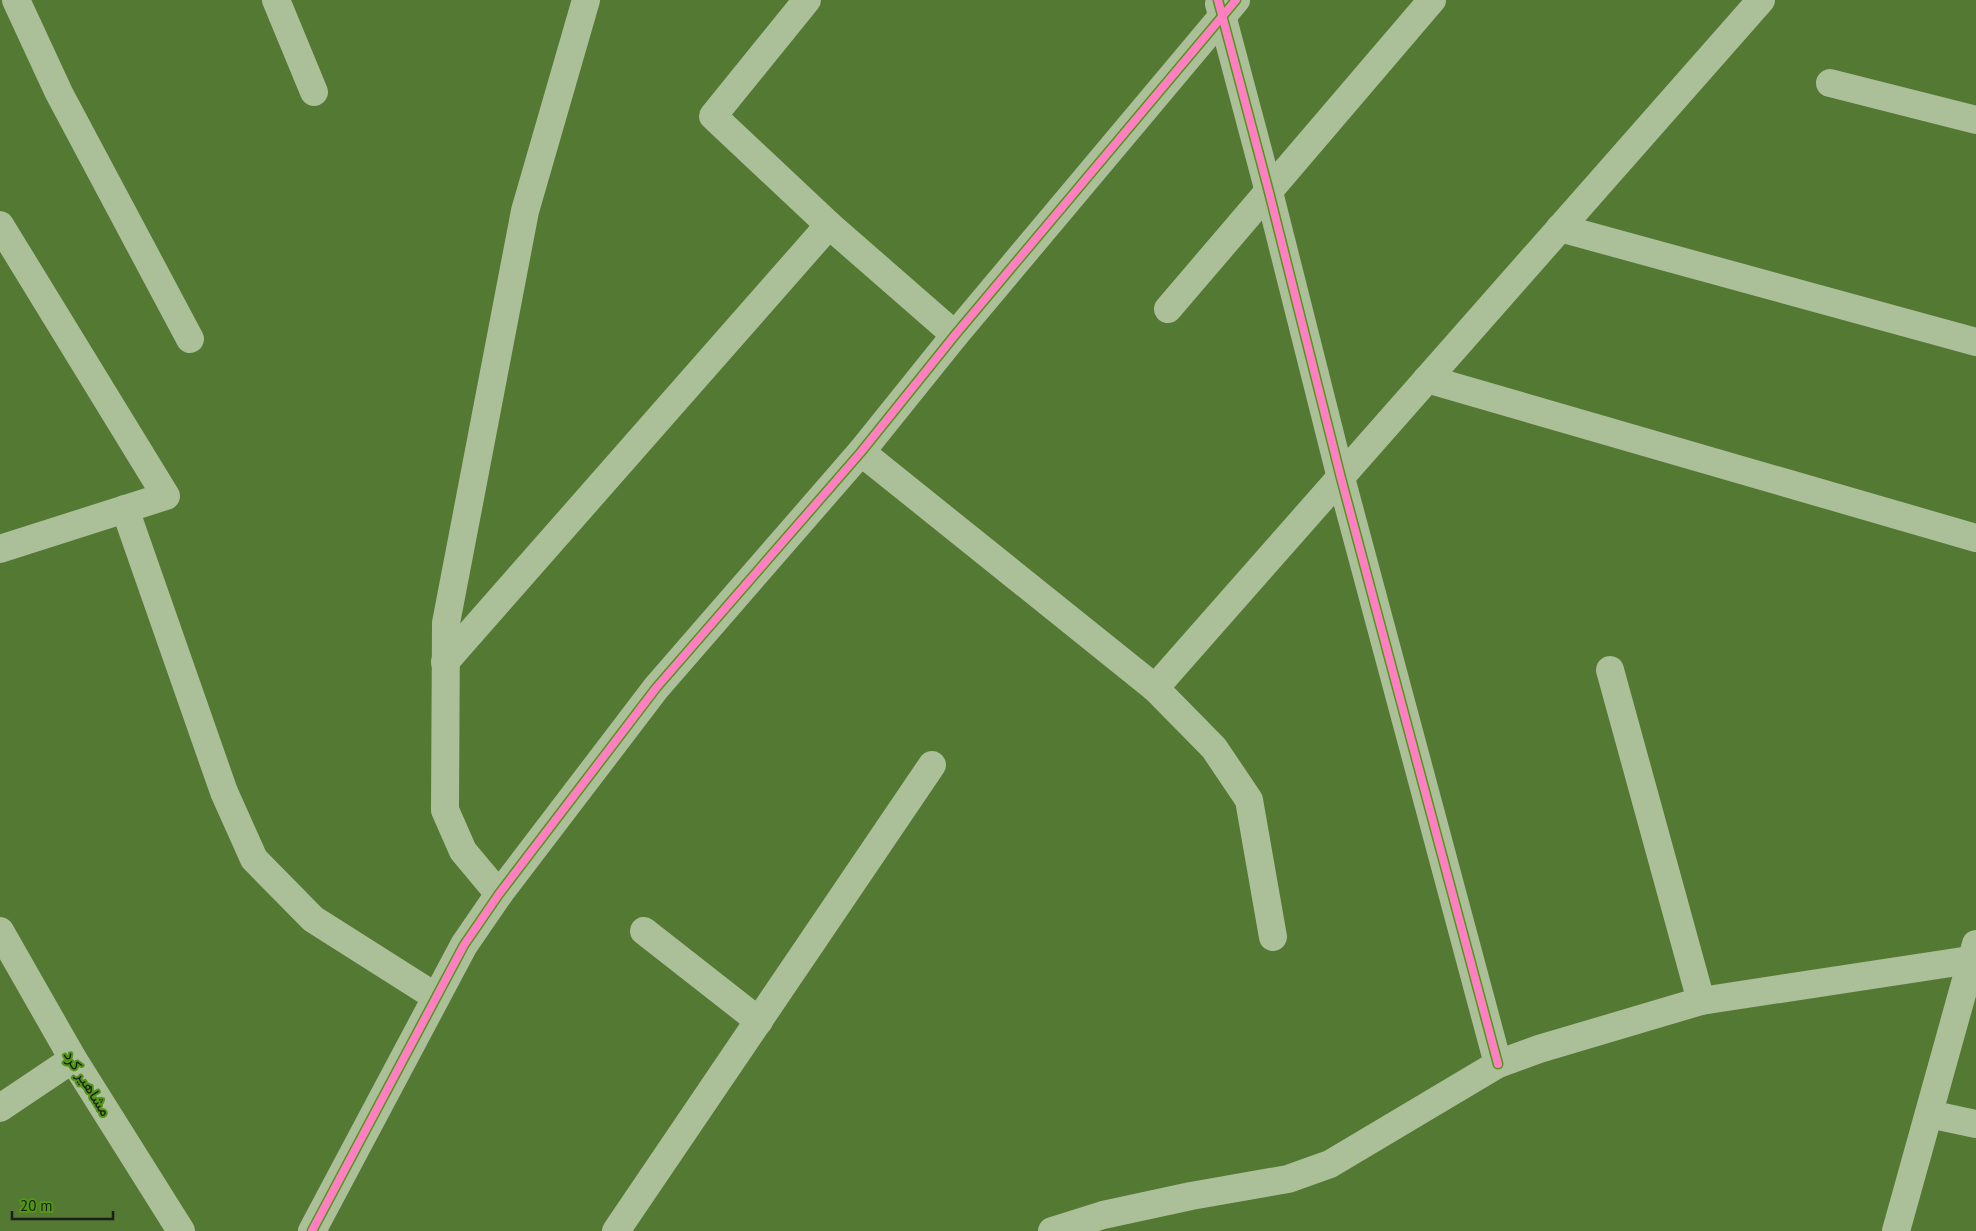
<svg xmlns="http://www.w3.org/2000/svg" width="1976" height="1231" viewBox="0 0 1976 1231" font-family="'PT Sans',Vazirmatn,sans-serif">
  <style>
    .lines { fill: none; stroke-linecap: round; stroke-linejoin: round }
    .minor { stroke: #abbf99; stroke-width: 28 }
    .tertiary { stroke: #abbf99; stroke-width: 28 }
    .cycleway-casing { stroke: #519616; stroke-width: 11 }
    .cycleway { stroke: #ff80c0; stroke-width: 8 }
    .labels { text-anchor: middle; stroke-width: 4; stroke-linejoin: round; paint-order: stroke }
    .street-label { font-size: 16px; fill: #1d1d1d; stroke: #519616 }
  </style>
  <rect width="100%" height="100%" fill="#537933"/>
  <g class="lines">
    <g class="minor">
      <path d="M16,0L59,93L190,339"/>
      <path d="M276,0L314,92"/>
      <path d="M807,0L713,116L829,225L955,335"/>
      <path d="M1219,4L1269,192L1341,478L1498,1064"/>
      <path d="M1830,83L1976,120"/>
      <path d="M0,225L166,496L0,549"/>
      <path d="M1560,228L1976,342"/>
      <path d="M1168,309L1432,0"/>
      <path d="M1427,379L1976,538"/>
      <path d="M861,452L1155,688L1214,748L1249,800L1273,937"/>
      <path d="M125,509L224,792L254,859L313,919L436,997"/>
      <path d="M445,662L829,225"/>
      <path d="M1610,670L1701,1001"/>
      <path d="M1155,688L1761,0"/>
      <path d="M499,894L463,851L445,810L446,623L525,211L586,0"/>
      <path d="M644,931L759,1021"/>
      <path d="M0,1108L73,1059"/>
      <path d="M1929,1114L1976,1124"/>
      <path d="M312,1231L464,945L499,894L656,688L861,452L955,335L1236,0"/>
      <path d="M616,1231L932,765"/>
      <path d="M1052,1231L1103,1215L1191,1196L1288,1179L1330,1164L1498,1064L1539,1049L1701,1001L1976,959"/>
      <path d="M1896,1231L1976,944"/>
    </g>
    <path class="tertiary" d="M0,931L73,1059L181,1231"/>
    <defs>
      <g id="cycleway">
        <path d="M1218,0L1269,192L1341,478L1498,1064"/>
        <path d="M312,1231L464,945L499,894L656,688L861,452L955,335L1236,0"/>
      </g>
    </defs>
    <use href="#cycleway" class="cycleway-casing"/>
    <use href="#cycleway" class="cycleway"/>
  </g>
  <g class="labels">
    <g class="street-label">
      <text transform="translate(88 1083) rotate(58)" y="6">مشاهیر کرد</text>
    </g>
  </g>
  <path d="M12 1211v8h101v-8" fill="none" stroke="#1d1d1d" stroke-width="2.5"/>
  <text x="20" y="1211" font-size="15" fill="#1d1d1d" stroke="#519616" stroke-width="4" paint-order="stroke">20 m</text>
</svg>
